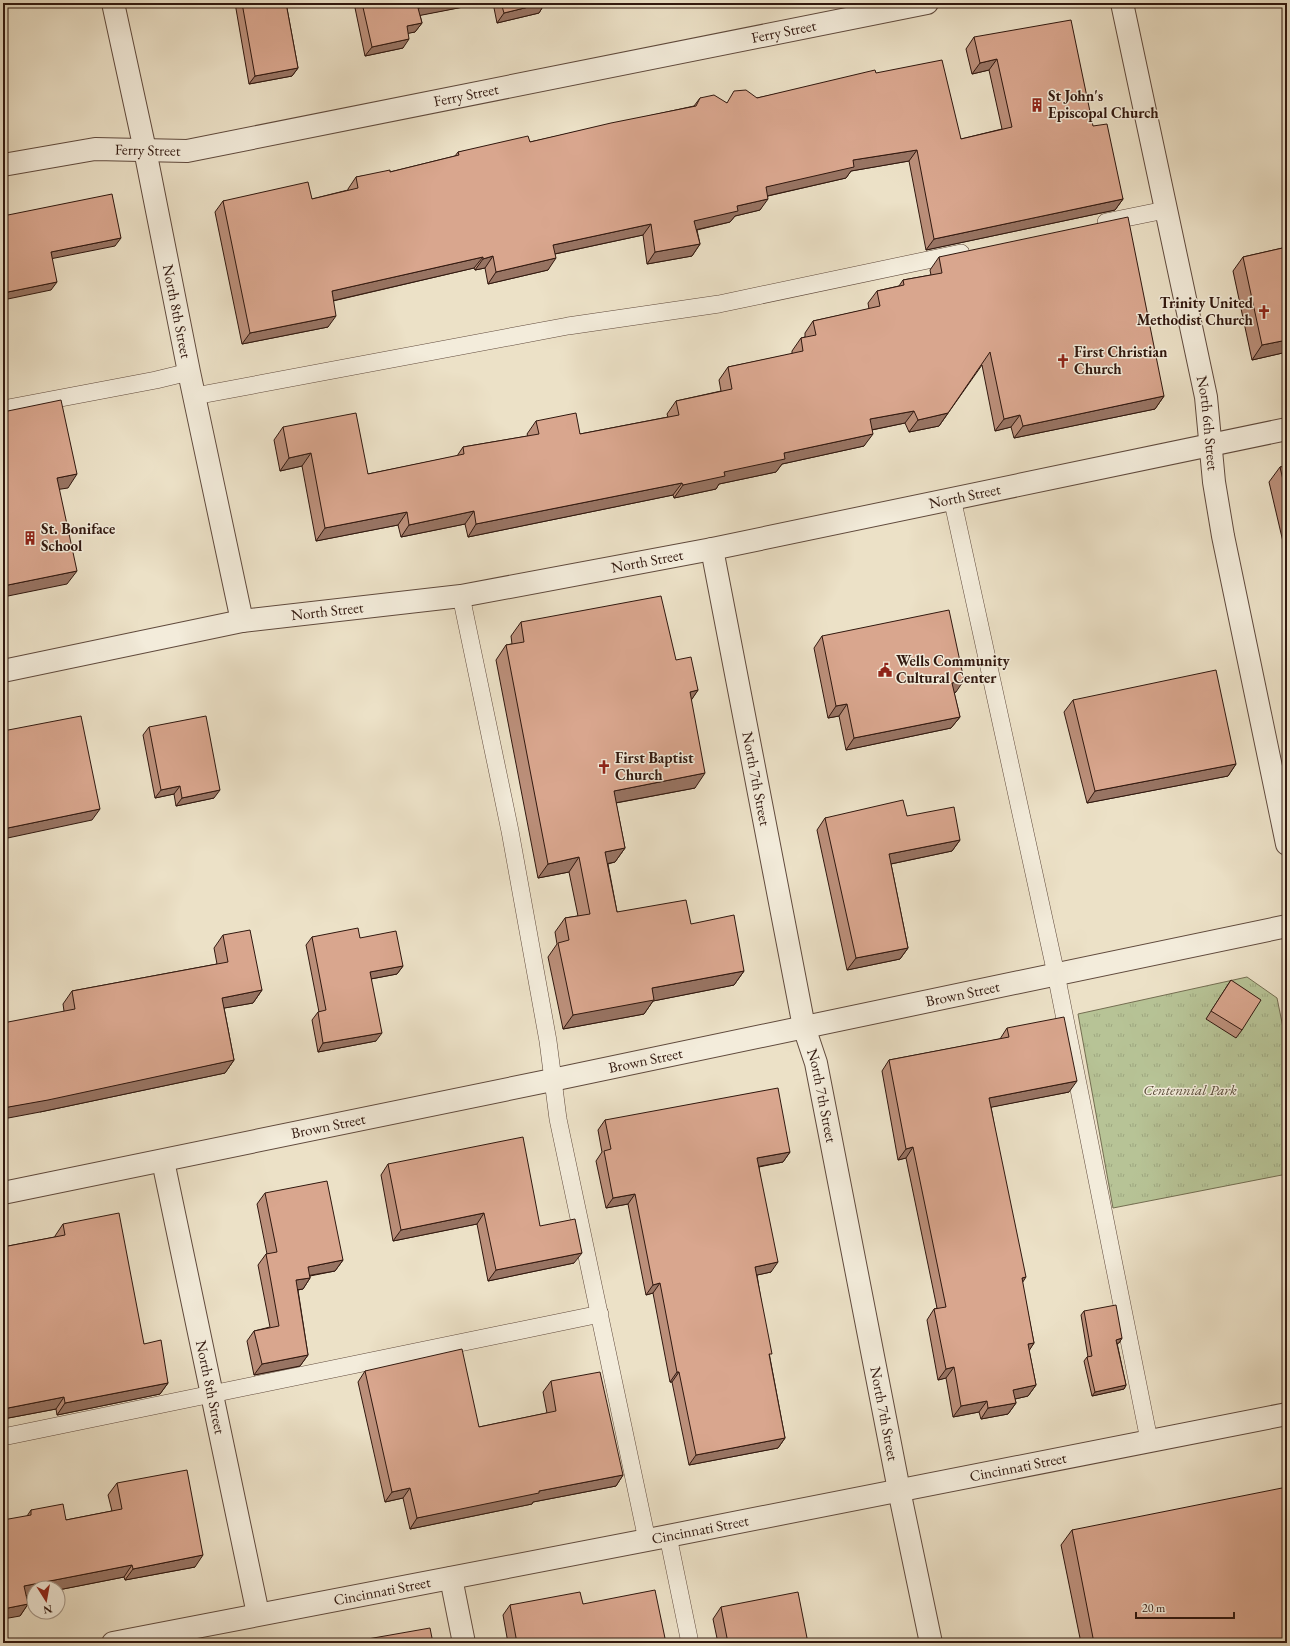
<svg xmlns="http://www.w3.org/2000/svg" width="1290" height="1646" viewBox="0 0 1290 1646" font-family="'EB Garamond',serif">
  <style>
    .park { fill: url(#park-tufts); stroke: #746e52 }
    .lines { fill: none; stroke-linecap: round; stroke-linejoin: round }
    .lane-casing { stroke: #604a3d; stroke-width: 18 }
    .street-casing { stroke: #604a3d; stroke-width: 24 }
    .lane { stroke: #f3ecdb; stroke-width: 17 }
    .street { stroke: #f3ecdb; stroke-width: 22 }
    .wall { fill: #bb8f7a; stroke: #31180f }
    .shaded-wall { fill: #987463; stroke: #31180f }
    .building { fill: #d9a68e; stroke: #31180f }
    .labels { text-anchor: middle; stroke-width: 3; stroke-linejoin: round; paint-order: stroke }
    .street-label { font-size: 15px; fill: #31180f; stroke: #f3ecdb }
    .poi-label { font-size: 15px; font-weight: bold; fill: #31180f; stroke: #f3ecdb; text-anchor: start }
    .park-label { font-size: 15px; font-style: italic; fill: #594b38; stroke: #f3ecdb }
  </style>
  <defs>
    <pattern id="park-tufts" width="24" height="20" patternUnits="userSpaceOnUse"><rect width="24" height="20" fill="#b7c396"/><path d="M3 7l-1-3M5 7V3M7 7l1-3M15 17l-1-3M17 17v-4M19 17l1-3" fill="none" stroke="#9ea780"/></pattern>
  </defs>
  <rect width="100%" height="100%" fill="#ece1c7"/>
  <filter id="stains"><feTurbulence type="fractalNoise" baseFrequency=".005" numOctaves="4"/><feColorMatrix values="0 0 0 0 .2 0 0 0 0 .09 0 0 0 0 .02 0 0 0 .5 -.17"/></filter>
  <radialGradient id="worn" r=".72"><stop offset=".6" stop-color="#630" stop-opacity="0"/><stop offset="1" stop-color="#630" stop-opacity=".3"/></radialGradient>
  <path class="park" d="M1247,977L1277,998L1287,1047V1174L1113,1208L1078,1014Z"/>
  <g class="lines">
    <defs>
      <g id="lane">
        <path d="M1106,222L1165,210"/>
        <path d="M195,396L568,326L719,304L961,253"/>
        <path d="M3,409L156,380L189,372"/>
        <path d="M952,498L1056,974L1149,1440"/>
        <path d="M461,596L510,831L548,1041L558,1119L647,1540"/>
        <path d="M3,1437L600,1314"/>
        <path d="M668,1536L690,1643"/>
      </g>
      <g id="street">
        <path id="s1" d="M113,3L145,150L189,372L242,621"/>
        <path id="s2" d="M1122,3L1206,397L1214,482L1223,536L1287,844"/>
        <path id="s3" d="M3,165L95,149L187,151L927,3"/>
        <path id="s4" d="M712,549L804,1027L816,1063L899,1490L931,1643"/>
        <path id="s5" d="M3,671L242,621L461,596L712,549L1287,429"/>
        <path id="s6" d="M163,1161L258,1614"/>
        <path id="s7" d="M3,1193L552,1080L1287,926"/>
        <path d="M451,1578L464,1643"/>
        <path id="s8" d="M113,1643L668,1536L1287,1414"/>
      </g>
    </defs>
    <use href="#lane" class="lane-casing"/>
    <use href="#street" class="street-casing"/>
    <use href="#lane" class="lane"/>
    <use href="#street" class="street"/>
  </g>
  <g class="wall">
    <path d="M235,3H286L298,68L292,76L249,84Z"/>
    <path d="M354,3H484L420,15L422,23L415,32L408,33L403,48L365,56Z"/>
    <path d="M493,3H545L539,13L497,23Z"/>
    <path d="M974,37L1093,126L1123,199L1115,210L926,250L909,161L851,171L846,178L768,196L760,210L735,216L730,222L697,230L700,244L692,256L647,264L643,235L555,254L548,270L488,284L485,268L475,270L474,268L333,301L328,327L242,344L215,212L223,201L312,199L348,190V189L356,177L390,172L455,156L458,152L530,142L694,106L700,98L726,103L757,98L876,73L961,139L1002,129L989,70L972,74L966,49Z"/>
    <path d="M1287,247V352L1252,360L1233,271L1243,257Z"/>
    <path d="M939,257L1164,396L1155,409L1014,438L1011,427L995,431L982,365L939,426L909,432L905,423L872,430L864,446L782,464L776,472L719,484L716,489L674,498L673,495L468,537L465,524L401,537L398,525L316,541L302,466L280,471L274,440L283,427L368,474L457,456L463,447L528,436L527,434L536,421L580,434L668,417L667,414L676,401L721,391L719,380L728,367L792,354V351L801,338L805,337V333L813,321L869,309L868,303L877,291L899,286L903,280L931,275L930,270Z"/>
    <path d="M1287,466V559L1269,482L1280,467Z"/>
    <path d="M521,622L676,660L698,690L691,700L695,788L616,803L625,848L615,862L608,864L617,912L691,924L744,971L734,985L653,1001L644,1014L563,1029L548,957L557,944L555,932L565,918L578,916L569,872L538,878L496,660L506,645L512,644L511,636Z"/>
    <path d="M822,636L956,692L954,693L960,717L951,728L846,750L839,716L828,718L814,648Z"/>
    <path d="M1073,700L1236,764L1228,776L1087,803L1064,712Z"/>
    <path d="M149,727L214,798L176,806L174,794L155,798L143,735Z"/>
    <path d="M907,816L960,840L952,851L891,864L908,948L900,959L847,970L817,830L825,818Z"/>
    <path d="M223,935L262,990L253,1003L224,1008L234,1060L225,1073L40,1112L64,1011L63,1004L72,991L217,964L214,948Z"/>
    <path d="M312,937L360,938L403,966L397,974L371,979L376,1041L318,1052L312,1020L318,1012H319L306,945Z"/>
    <path d="M1231,980L1242,1030L1236,1038L1206,1019Z"/>
    <path d="M1007,1028L1069,1092L991,1107L1022,1283L1034,1343L1029,1350L1036,1385L1028,1396L1015,1399L1016,1403L1008,1414L981,1419L979,1412L953,1417L946,1378L938,1380L927,1320L934,1309L937,1308L906,1158L898,1160L882,1071L889,1060L1000,1039Z"/>
    <path d="M605,1120L790,1152L783,1162L759,1167L771,1272L757,1275L770,1358L785,1438L778,1448L689,1465L672,1382H670L653,1293L646,1295L628,1204L606,1208L596,1161L602,1152L598,1130Z"/>
    <path d="M388,1164L540,1226L574,1263L488,1281L477,1224L393,1241L381,1175Z"/>
    <path d="M265,1193L343,1260L335,1271L310,1276V1278L303,1289L298,1290L308,1355L300,1366L254,1375L247,1341L254,1331L270,1327L258,1265L266,1254H267L257,1204Z"/>
    <path d="M63,1224L144,1344L168,1383L160,1394L57,1415L56,1409L3,1419V1247L55,1237V1236Z"/>
    <path d="M1084,1311L1122,1338L1119,1343H1117L1126,1385L1124,1389L1092,1396L1084,1361L1087,1357H1088L1081,1315Z"/>
    <path d="M365,1371L479,1427L547,1413L543,1392L551,1381L623,1475L616,1486L533,1502L532,1504L410,1529L403,1498L385,1502L358,1382Z"/>
    <path d="M117,1483L195,1567L125,1580L124,1577L58,1590V1588L26,1596L28,1604L20,1616L27,1516L31,1510L66,1520L112,1511L108,1495Z"/>
    <path d="M1072,1530L1287,1643H1081L1061,1545Z"/>
    <path d="M583,1604L666,1643H508L503,1615L510,1605Z"/>
    <path d="M721,1607L808,1643H718L713,1619Z"/>
  </g>
  <g class="shaded-wall">
    <path d="M443,3H484L412,17L418,8Z"/>
    <path d="M545,3L539,13L497,23L504,13Z"/>
    <path d="M422,23L415,32L400,35L407,26Z"/>
    <path d="M409,39L403,48L365,56L372,47Z"/>
    <path d="M997,59L989,70L972,74L980,63Z"/>
    <path d="M298,68L292,76L249,84L255,76Z"/>
    <path d="M917,150L909,161L851,171L846,178L758,198L766,187L853,160Z"/>
    <path d="M768,199L760,210L735,216L730,222L686,232L694,221L737,206Z"/>
    <path d="M1123,199L1115,210L926,250L934,239Z"/>
    <path d="M651,224L643,235L545,256L553,245Z"/>
    <path d="M121,238L115,246L45,260L51,252Z"/>
    <path d="M700,244L692,256L647,264L655,252Z"/>
    <path d="M493,256L485,268L475,270L483,259Z"/>
    <path d="M483,257L474,268L323,303L332,291Z"/>
    <path d="M556,258L548,270L488,284L496,272Z"/>
    <path d="M57,282L51,290L3,300V293Z"/>
    <path d="M336,316L328,327L242,344L250,333Z"/>
    <path d="M1287,340V352L1252,360L1262,345Z"/>
    <path d="M1164,396L1155,409L1014,438L1023,426Z"/>
    <path d="M914,411L905,423L861,432L870,419Z"/>
    <path d="M948,413L939,426L909,432L918,420Z"/>
    <path d="M1020,415L1011,427L995,431L1004,419Z"/>
    <path d="M873,434L864,446L782,464L776,472L719,484L716,489L674,498L683,485L784,453Z"/>
    <path d="M311,453L302,466L280,471L289,458Z"/>
    <path d="M77,474L68,488L48,491L57,478Z"/>
    <path d="M682,483L673,495L468,537L476,524Z"/>
    <path d="M474,511L465,524L401,537L409,525Z"/>
    <path d="M407,512L398,525L316,541L325,528Z"/>
    <path d="M77,571L67,584L3,597V586Z"/>
    <path d="M964,680L956,692L944,695L952,683Z"/>
    <path d="M698,690L688,705L690,692Z"/>
    <path d="M847,704L839,716L828,718L836,706Z"/>
    <path d="M960,717L951,728L846,750L854,738Z"/>
    <path d="M1236,764L1228,776L1087,803L1095,791Z"/>
    <path d="M705,773L695,788L604,805L614,791Z"/>
    <path d="M180,786L174,794L155,798L161,790Z"/>
    <path d="M220,790L214,798L176,806L182,798Z"/>
    <path d="M100,809L92,820L3,839V829Z"/>
    <path d="M960,840L952,851L881,866L889,854Z"/>
    <path d="M625,848L615,862L595,866L605,852Z"/>
    <path d="M579,857L569,872L538,878L548,864Z"/>
    <path d="M7,864L3,870V865Z"/>
    <path d="M908,948L900,959L847,970L856,958Z"/>
    <path d="M403,966L397,974L365,980L370,972Z"/>
    <path d="M744,971L734,985L653,1001L644,1014L563,1029L573,1015L652,988Z"/>
    <path d="M262,990L253,1003L213,1010L222,998Z"/>
    <path d="M382,1033L376,1041L318,1052L323,1043Z"/>
    <path d="M234,1060L225,1073L40,1112L3,1119V1108Z"/>
    <path d="M1077,1081L1069,1092L982,1109L989,1098Z"/>
    <path d="M913,1147L906,1158L898,1160L906,1149Z"/>
    <path d="M790,1152L783,1162L750,1168L757,1158Z"/>
    <path d="M635,1194L628,1204L606,1208L613,1198Z"/>
    <path d="M484,1213L477,1224L393,1241L401,1230Z"/>
    <path d="M582,1253L574,1263L488,1281L496,1270Z"/>
    <path d="M343,1260L335,1271L300,1277L308,1267Z"/>
    <path d="M778,1262L771,1272L748,1277L755,1267Z"/>
    <path d="M1026,1277L1019,1288L1022,1278Z"/>
    <path d="M310,1278L303,1289L289,1291L296,1280Z"/>
    <path d="M660,1283L653,1293L646,1295L653,1285Z"/>
    <path d="M1122,1338L1119,1343L1113,1344L1116,1340Z"/>
    <path d="M1034,1343L1027,1354L1028,1344Z"/>
    <path d="M308,1355L300,1366L254,1375L262,1364Z"/>
    <path d="M954,1367L946,1378L938,1380L946,1369Z"/>
    <path d="M677,1372H679L672,1382H670Z"/>
    <path d="M168,1383L160,1394L57,1415L65,1403Z"/>
    <path d="M1036,1385L1028,1396L1006,1401L1013,1390Z"/>
    <path d="M1126,1385L1124,1389L1092,1396L1095,1392Z"/>
    <path d="M64,1397L56,1409L3,1419V1409Z"/>
    <path d="M987,1401L979,1412L953,1417L961,1406Z"/>
    <path d="M1016,1403L1008,1414L981,1419L988,1408Z"/>
    <path d="M785,1438L778,1448L689,1465L696,1455Z"/>
    <path d="M623,1475L616,1486L533,1502L532,1504L410,1529L417,1518L539,1491Z"/>
    <path d="M410,1488L403,1498L385,1502L392,1492Z"/>
    <path d="M203,1555L195,1567L125,1580L133,1569Z"/>
    <path d="M132,1565L124,1577L58,1590V1588H34V1594L16,1598L24,1586Z"/>
    <path d="M28,1604L20,1616L3,1619V1609Z"/>
  </g>
  <g class="building">
    <path d="M242,3H286L298,68L255,76Z"/>
    <path d="M362,3H443L418,8L422,23L407,26L409,39L372,47Z"/>
    <path d="M501,3H545L504,13Z"/>
    <path d="M1071,20L1093,126L1107,124L1123,199L934,239L917,150L853,160L854,167L766,187L768,199L737,206L738,211L694,221L700,244L655,252L651,224L553,245L556,258L496,272L493,256L483,259V257L332,291L336,316L250,333L223,201L308,182L312,199L358,188L356,177L390,170V172L459,155L458,152L528,136L530,142L611,123L696,106L700,98L714,95L727,103L734,91L746,90L757,98L875,70L876,73L942,60L961,139L1012,127L997,59L980,63L974,37Z"/>
    <path d="M112,194L121,238L51,252L57,282L3,293V216Z"/>
    <path d="M1128,217L1164,396L1023,426L1020,415L1004,419L990,352L948,413L918,420L914,411L870,419L873,434L784,453L785,459L724,472L725,476L683,485L682,483L476,524L474,511L409,525L407,512L325,528L311,453L289,458L283,427L356,413L368,474L464,454L463,447L539,434L536,421L576,413L580,434L679,415L676,401L732,389L728,367L803,351L801,338L816,335L813,321L880,306L877,291L904,285L903,280L942,273L939,257Z"/>
    <path d="M1287,247V340L1262,345L1243,257Z"/>
    <path d="M61,400L77,474L57,478L77,571L3,586V412Z"/>
    <path d="M1287,466V497L1280,467Z"/>
    <path d="M661,596L676,660L691,657L698,690L690,692L705,773L614,791L625,848L605,852L617,912L686,900L691,924L734,915L744,971L652,988L654,1000L573,1015L558,943L569,940L565,918L590,914L579,857L548,864L506,645L524,642L521,622Z"/>
    <path d="M949,610L964,680L952,683L960,717L854,738L847,704L836,706L822,636Z"/>
    <path d="M1216,670L1236,764L1095,791L1073,700Z"/>
    <path d="M81,716L100,809L3,829V731Z"/>
    <path d="M206,716L220,790L182,798L180,786L161,790L149,727Z"/>
    <path d="M903,800L907,816L954,807L960,840L889,854L908,948L856,958L825,818Z"/>
    <path d="M3,844L7,864L3,865Z"/>
    <path d="M358,928L360,938L396,931L403,966L370,972L382,1033L323,1043L318,1012L326,1010L312,937Z"/>
    <path d="M250,930L262,990L222,998L234,1060L48,1100L3,1108V1023L75,1009L72,991L228,962L223,935Z"/>
    <path d="M1231,980L1261,1000L1242,1030L1211,1011Z"/>
    <path d="M1064,1017L1077,1081L989,1098L1026,1277L1022,1278L1034,1343L1028,1344L1036,1385L1013,1390L1016,1403L988,1408L987,1401L961,1406L954,1367L946,1369L934,1309L946,1307L913,1147L906,1149L889,1060L1009,1037L1007,1028Z"/>
    <path d="M778,1088L790,1152L757,1158L778,1262L755,1267L772,1354H769L785,1438L696,1455L679,1372H677L660,1283L653,1285L635,1194L613,1198L604,1151L611,1149L605,1120Z"/>
    <path d="M523,1137L540,1226L575,1219L582,1253L496,1270L484,1213L401,1230L388,1164Z"/>
    <path d="M327,1181L343,1260L308,1267L310,1278L296,1280L308,1355L262,1364L254,1331L279,1326L266,1254L277,1252L265,1193Z"/>
    <path d="M119,1213L144,1344L161,1340L168,1383L65,1403L64,1397L3,1409V1247L65,1235L63,1224Z"/>
    <path d="M1116,1305L1122,1338L1116,1340L1126,1385L1095,1392L1087,1357L1092,1356L1084,1311Z"/>
    <path d="M462,1349L479,1427L556,1411L551,1381L600,1372L623,1475L539,1491V1493L417,1518L410,1488L392,1492L365,1371Z"/>
    <path d="M187,1470L203,1555L133,1569L132,1565L24,1586L28,1604L3,1609V1520L31,1515V1510L63,1504L66,1520L122,1509L117,1483Z"/>
    <path d="M1287,1487V1643H1094L1072,1530Z"/>
    <path d="M655,1590L666,1643H517L510,1605L580,1592L583,1604Z"/>
    <path d="M798,1592L808,1643H728L721,1607Z"/>
    <path d="M430,1628L433,1643H345Z"/>
  </g>
  <defs>
    <symbol id="building-bare" viewBox="-9 -9 18 18"><path d="M-4-6H4V6H1V3H-1V6H-4ZM-2.5-4.3h1.7v1.8h-1.7ZM.8-4.3h1.7v1.8H.8ZM-2.5-1h1.7V.8h-1.7ZM.8-1h1.7V.8H.8Z" fill="#8f2418" stroke="#f3ecdb" stroke-width="2.5" paint-order="stroke"/></symbol>
    <symbol id="church-bare" viewBox="-9 -9 18 18"><path d="M-1.2-6h2.4v3.5h3.3v2.4h-3.3V6h-2.4V-.1h-3.3v-2.4h3.3Z" fill="#8f2418" stroke="#f3ecdb" stroke-width="2.5" paint-order="stroke"/></symbol>
    <symbol id="civic-bare" viewBox="-9 -9 18 18"><path d="M-.6-6.5H3V-4.5H.6V-3L4-1V1h2V6H-6V1h2V-1L-.6-3ZM-1.2 2.5V6h2.4V2.5Z" fill="#8f2418" stroke="#f3ecdb" stroke-width="2.5" paint-order="stroke"/></symbol>
  </defs>
  <g fill-rule="evenodd">
    <use href="#building-bare" x="1027" y="95" width="20" height="20"/>
    <use href="#church-bare" x="1254" y="302" width="20" height="20"/>
    <use href="#church-bare" x="1053" y="351" width="20" height="20"/>
    <use href="#building-bare" x="20" y="528" width="20" height="20"/>
    <use href="#civic-bare" x="875" y="660" width="20" height="20"/>
    <use href="#church-bare" x="594" y="757" width="20" height="20"/>
  </g>
  <g class="labels">
    <g class="street-label">
      <text dy="5" stroke="none"><textPath href="#s3" startOffset="794">Ferry Street</textPath></text>
      <text dy="5" stroke="none"><textPath href="#s3" startOffset="470">Ferry Street</textPath></text>
      <text dy="5" stroke="none"><textPath href="#s3" startOffset="146">Ferry Street</textPath></text>
      <text dy="5" stroke="none"><textPath href="#s1" startOffset="315">North 8th Street</textPath></text>
      <text dy="5" stroke="none"><textPath href="#s2" startOffset="429">North 6th Street</textPath></text>
      <text dy="5" stroke="none"><textPath href="#s5" startOffset="978">North Street</textPath></text>
      <text dy="5" stroke="none"><textPath href="#s5" startOffset="654">North Street</textPath></text>
      <text dy="5" stroke="none"><textPath href="#s5" startOffset="330">North Street</textPath></text>
      <text dy="5" stroke="none"><textPath href="#s4" startOffset="234">North 7th Street</textPath></text>
      <text dy="5" stroke="none"><textPath href="#s7" startOffset="980">Brown Street</textPath></text>
      <text dy="5" stroke="none"><textPath href="#s7" startOffset="656">Brown Street</textPath></text>
      <text dy="5" stroke="none"><textPath href="#s4" startOffset="558">North 7th Street</textPath></text>
      <text dy="5" stroke="none"><textPath href="#s7" startOffset="332">Brown Street</textPath></text>
      <text dy="5" stroke="none"><textPath href="#s6" startOffset="231">North 8th Street</textPath></text>
      <text dy="5" stroke="none"><textPath href="#s4" startOffset="882">North 7th Street</textPath></text>
      <text dy="5" stroke="none"><textPath href="#s8" startOffset="922">Cincinnati Street</textPath></text>
      <text dy="5" stroke="none"><textPath href="#s8" startOffset="598">Cincinnati Street</textPath></text>
      <text dy="5" stroke="none"><textPath href="#s8" startOffset="274">Cincinnati Street</textPath></text>
    </g>
    <g class="poi-label">
      <text x="1048" y="101">St John's<tspan x="1048" dy="17">Episcopal Church</tspan></text>
      <text x="1253" y="308" text-anchor="end">Trinity United<tspan x="1253" dy="17">Methodist Church</tspan></text>
      <text x="1074" y="357">First Christian<tspan x="1074" dy="17">Church</tspan></text>
      <text x="41" y="534">St. Boniface<tspan x="41" dy="17">School</tspan></text>
      <text x="896" y="666">Wells Community<tspan x="896" dy="17">Cultural Center</tspan></text>
      <text x="615" y="763">First Baptist<tspan x="615" dy="17">Church</tspan></text>
    </g>
    <g class="park-label">
      <text x="1190" y="1095">Centennial Park</text>
    </g>
  </g>
  <rect width="1290" height="1646" fill="none" stroke="#ece1c7" stroke-width="16"/>
  <rect x="4" y="4" width="1282" height="1638" fill="none" stroke="#31180f" stroke-width="2"/>
  <rect x="8" y="8" width="1274" height="1630" fill="none" stroke="#31180f"/>
  <g transform="translate(46 1600) rotate(169)"><circle r="19" fill="#f3ecdb" stroke="#a59789"/>
  <path d="M0-3L7 15L0 10L-7 15Z" fill="#8f2418"/>
  <text y="-6" font-size="11" font-weight="bold" text-anchor="middle" fill="#31180f">N</text>
  </g>
  <path d="M1136 1612v6h98v-6" fill="none" stroke="#31180f" stroke-width="2"/>
  <text x="1142" y="1612" font-size="12" fill="#31180f" stroke="#f3ecdb" stroke-width="3" paint-order="stroke">20 m</text>
  <rect width="100%" height="100%" filter="url(#stains)"/>
  <rect width="100%" height="100%" fill="url(#worn)"/>
</svg>
